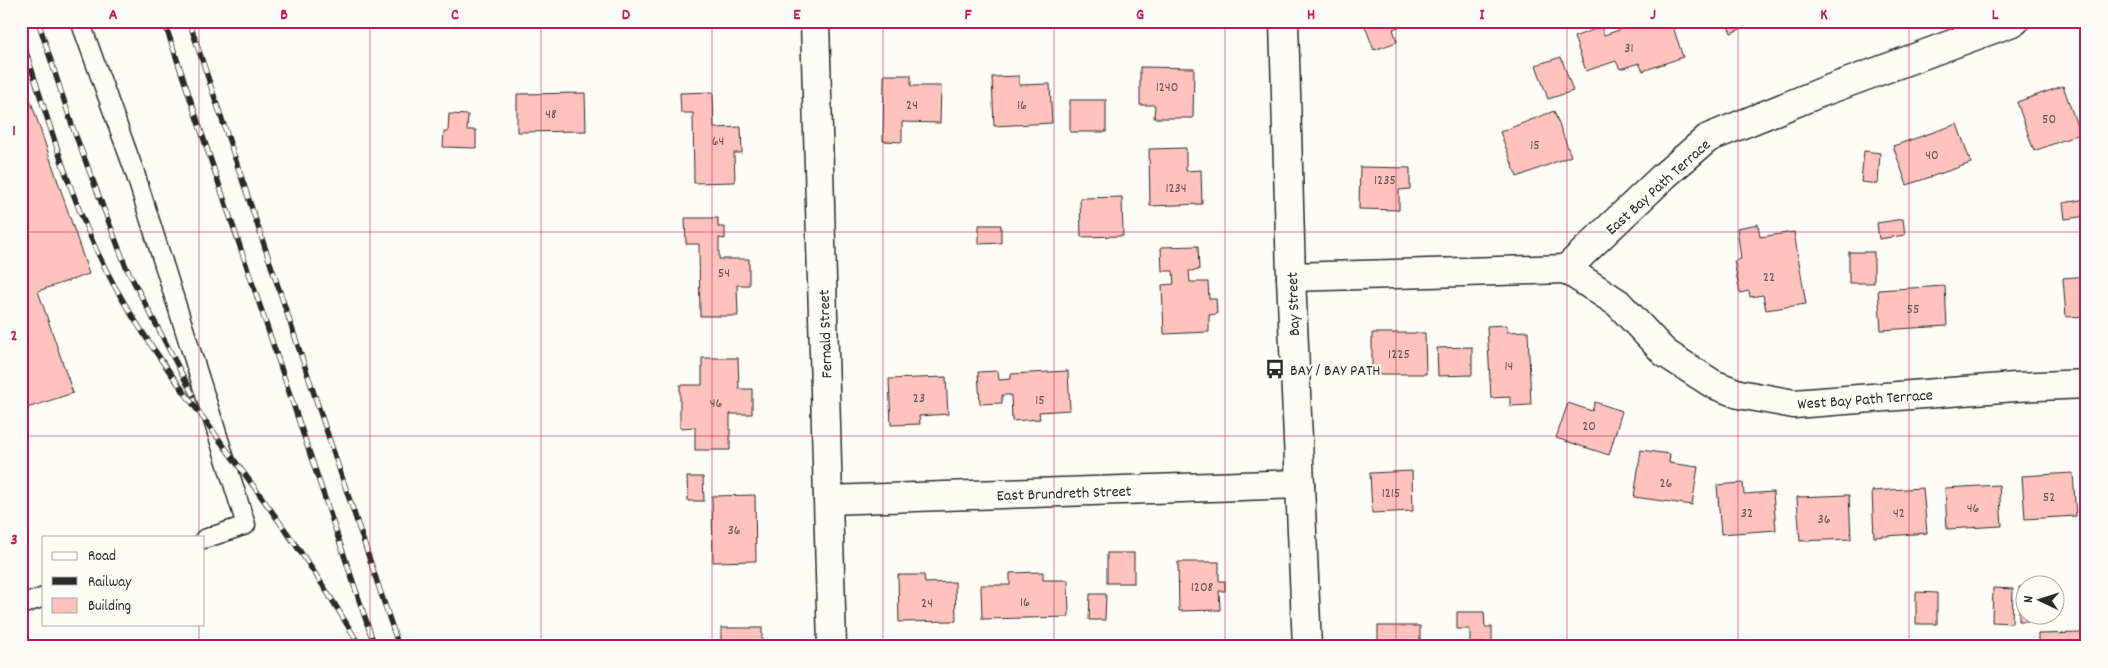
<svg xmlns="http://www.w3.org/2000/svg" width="2108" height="668" viewBox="0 0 2108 668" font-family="Dekko,sans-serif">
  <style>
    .building { fill: #ffc2bd; stroke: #2b2b2b }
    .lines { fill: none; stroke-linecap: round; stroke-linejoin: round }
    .lane-casing { stroke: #2b2b2b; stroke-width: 21 }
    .street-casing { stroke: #2b2b2b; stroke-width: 31 }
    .secondary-casing { stroke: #2b2b2b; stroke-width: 31 }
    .lane { stroke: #fdfcf7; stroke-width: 18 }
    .street { stroke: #fdfcf7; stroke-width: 28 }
    .secondary { stroke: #fdfcf7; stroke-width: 28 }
    .rail-casing { stroke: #2b2b2b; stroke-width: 5.5 }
    .rail { stroke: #fdfcf7; stroke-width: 4; stroke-dasharray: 11; stroke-linecap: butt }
    .grid { fill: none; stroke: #c2185b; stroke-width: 1; stroke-opacity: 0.55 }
    .labels { text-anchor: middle; stroke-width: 4; stroke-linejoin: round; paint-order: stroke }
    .number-label { font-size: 14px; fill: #605150 }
    .street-label { font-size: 16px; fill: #2b2b2b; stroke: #fdfcf7 }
    .poi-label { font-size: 16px; fill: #2b2b2b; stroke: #fdfcf7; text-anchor: start }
    .neatline { fill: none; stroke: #c2185b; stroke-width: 2 }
    .grid-label { font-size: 16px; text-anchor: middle; font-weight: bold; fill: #c2185b }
  </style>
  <rect width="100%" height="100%" fill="#fdfcf7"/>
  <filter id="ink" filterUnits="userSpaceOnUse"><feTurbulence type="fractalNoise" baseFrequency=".02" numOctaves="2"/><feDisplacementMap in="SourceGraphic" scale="10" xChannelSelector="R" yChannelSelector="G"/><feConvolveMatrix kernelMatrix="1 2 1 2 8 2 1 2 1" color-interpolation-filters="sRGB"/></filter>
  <g filter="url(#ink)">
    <g class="building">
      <path d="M1363,21H1408L1409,23L1393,29L1397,42L1374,50Z"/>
      <path d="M1646,21H1671L1683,57L1643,71L1639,63L1620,69L1616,61L1586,71L1574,37L1601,27L1604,35Z"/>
      <path d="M1726,21H1759L1731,33Z"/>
      <path d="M1761,21H1781L1764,28Z"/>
      <path d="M1561,57L1573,91L1548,99L1536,65Z"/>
      <path d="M1140,67L1194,68L1193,118H1154L1155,105H1140Z"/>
      <path d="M21,72L89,274L38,291L73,393L21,410Z"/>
      <path d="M884,75H911V86H941L940,123L902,122V142L883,141Z"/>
      <path d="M1019,76V85L1050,84L1052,123L994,126L992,77Z"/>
      <path d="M2063,86L2080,134L2034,151L2017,102Z"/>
      <path d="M713,92L714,128L741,127L742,153H734L735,182L694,183L693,113H681L680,93Z"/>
      <path d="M585,93L586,131L517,132V94Z"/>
      <rect x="1070" y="100" width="36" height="32"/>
      <path d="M1554,111L1571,156L1517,177L1500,132Z"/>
      <path d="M449,114L468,115L467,130H476V148L443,147L444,132H448Z"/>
      <path d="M1957,124L1971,163L1907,185L1893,146Z"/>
      <path d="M1186,148V171L1201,170L1202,204L1150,206L1149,149Z"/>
      <path d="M1864,151L1880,153L1878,184L1861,182Z"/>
      <path d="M1360,167L1410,168V189L1399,190V210L1359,209Z"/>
      <path d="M1122,197L1123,236L1081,237L1080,198Z"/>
      <path d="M2086,199L2087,216L2065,219L2063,203Z"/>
      <path d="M685,218H718V227H725V239L719,238V259H749V285H737L738,316H700L699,244H686Z"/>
      <path d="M1903,219L1905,235L1879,239L1877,223Z"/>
      <path d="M1758,224L1760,237L1794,232L1806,304L1766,310L1763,295L1750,297L1749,291L1740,293L1734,261L1741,259L1737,228Z"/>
      <path d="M979,225H1001V243L979,244Z"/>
      <path d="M1198,246L1199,270L1189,271L1190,282H1208L1209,299H1216L1217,314L1209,315V332L1164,334L1162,285L1174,284L1173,271H1162L1161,247Z"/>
      <rect x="1849" y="252" width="25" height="31"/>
      <path d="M2087,276V316L2066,317L2063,278Z"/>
      <path d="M1945,286L1947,326L1881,330L1878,290Z"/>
      <path d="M1507,325V332L1528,331L1531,405L1510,406V397L1491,398L1487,326Z"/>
      <path d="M1372,333H1425L1426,374H1372Z"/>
      <path d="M1472,347V375L1438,376L1437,348Z"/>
      <path d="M702,358H738L739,389H752V414H730V450H695V427L680,428V385H702Z"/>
      <path d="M998,371L999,380L1011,379V374L1068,371L1070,410L1039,412L1040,419L1012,421L1011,395H1002V403L980,404L978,372Z"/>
      <path d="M946,377L948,414L919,416L920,424L891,425L889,379Z"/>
      <path d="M1595,402L1622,411L1609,455L1556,438L1568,403L1592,411Z"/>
      <path d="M1641,450L1670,454L1669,463L1698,467L1692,505L1634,497Z"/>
      <path d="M1412,471L1413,511L1372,513L1370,473Z"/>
      <path d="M2073,473L2076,516L2025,519L2022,476Z"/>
      <path d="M687,477H703L704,501H688Z"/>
      <path d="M1743,483L1744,494L1773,492L1776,530L1721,534L1717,485Z"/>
      <path d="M1999,485L2002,526L1947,529L1945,488Z"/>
      <path d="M1923,488L1927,533L1874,537L1872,491Z"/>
      <path d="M755,495L756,561L713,562L712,496Z"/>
      <path d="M1849,495L1851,539L1800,541L1797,497Z"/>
      <rect x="1107" y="553" width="27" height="30"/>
      <path d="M1178,562H1219V581H1225V591H1219L1220,610L1179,611Z"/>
      <path d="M1043,572V580H1068L1069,617L982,619L981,585H1010V573Z"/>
      <path d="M898,575H924L925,583L955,582L956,621L899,622Z"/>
      <path d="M2026,586V616H2042V621H2019V587Z"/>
      <path d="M1993,588L2013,589L2012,623L1992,622Z"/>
      <path d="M1916,592L1937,593V624H1916Z"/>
      <path d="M1090,594H1106L1105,620H1089Z"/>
      <path d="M1457,612H1484L1485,627H1492V643H1470V629H1457Z"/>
      <rect x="1378" y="626" width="42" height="21"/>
      <rect x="721" y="628" width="41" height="19"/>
      <path d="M2082,633V647H2038V634Z"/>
    </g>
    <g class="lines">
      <defs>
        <g id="lane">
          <path d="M80,21L135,173L246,525L204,539"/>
          <path d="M21,605L44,597"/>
        </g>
        <g id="street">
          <path d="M815,21L832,647"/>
          <path d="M1566,269L1618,303L1665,353L1713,384L1739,394L1794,404L2015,387L2087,384"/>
          <path d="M1291,277L1566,269L1665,175L1708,138L1822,92L2015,21"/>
          <path d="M828,500L1300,484"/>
        </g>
        <path id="secondary" d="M1284,21L1291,277L1307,647"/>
      </defs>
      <use href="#lane" class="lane-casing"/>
      <use href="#street" class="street-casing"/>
      <use href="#secondary" class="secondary-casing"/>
      <use href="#lane" class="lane"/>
      <use href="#street" class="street"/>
      <use href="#secondary" class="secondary"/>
      <defs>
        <g id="rail">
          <path d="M38,21L74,131L126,267L193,395"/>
          <path d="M164,21L375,647"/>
          <path d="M189,21L399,647"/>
          <path d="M21,37C48,117 73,211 114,285C144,339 181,388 218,438C267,504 320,575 360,647"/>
        </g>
      </defs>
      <use href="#rail" class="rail-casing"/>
      <use href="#rail" class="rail"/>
    </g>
  </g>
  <path class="grid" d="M199,21V537M370,21V647M541,21V647M712,21V647M883,21V647M1054,21V647M1225,21V647M1396,21V647M1567,21V647M1738,21V647M1909,21V647M21,232H2087M21,436H2087M199,624V647"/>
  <defs>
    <symbol id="bus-bare" viewBox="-9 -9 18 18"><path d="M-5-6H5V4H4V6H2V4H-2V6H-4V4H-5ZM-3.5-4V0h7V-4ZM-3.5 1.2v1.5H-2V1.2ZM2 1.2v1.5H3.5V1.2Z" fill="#2b2b2b" stroke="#fdfcf7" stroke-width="2.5" paint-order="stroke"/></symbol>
  </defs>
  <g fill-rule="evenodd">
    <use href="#bus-bare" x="1261" y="355" width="28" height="28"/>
  </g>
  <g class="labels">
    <g class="number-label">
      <text x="1629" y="52">31</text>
      <text x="1167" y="91">1240</text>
      <text x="912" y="109">24</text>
      <text x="1022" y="109">16</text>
      <text x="551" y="118">48</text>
      <text x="2049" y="123">50</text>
      <text x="718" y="145">64</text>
      <text x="1535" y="149">15</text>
      <text x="1932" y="159">40</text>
      <text x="1385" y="184">1235</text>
      <text x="1176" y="192">1234</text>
      <text x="724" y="277">54</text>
      <text x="1769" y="281">22</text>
      <text x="1913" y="313">55</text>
      <text x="1399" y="358">1225</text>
      <text x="1509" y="370">14</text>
      <text x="919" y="402">23</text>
      <text x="1040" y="404">15</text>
      <text x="716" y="407">46</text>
      <text x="1589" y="430">20</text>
      <text x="1666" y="487">26</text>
      <text x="1391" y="497">1215</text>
      <text x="2049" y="501">52</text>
      <text x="1973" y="512">46</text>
      <text x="1747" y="517">32</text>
      <text x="1899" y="517">42</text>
      <text x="1824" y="523">36</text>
      <text x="734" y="534">36</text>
      <text x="1202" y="591">1208</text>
      <text x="1025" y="606">16</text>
      <text x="927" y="607">24</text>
    </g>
    <g class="street-label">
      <text transform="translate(1657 186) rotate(-42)" y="6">East Bay Path Terrace</text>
      <text transform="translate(1292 304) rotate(-92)" y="6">Bay Street</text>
      <text transform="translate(824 334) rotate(-92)" y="6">Fernald Street</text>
      <text transform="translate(1865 398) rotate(-4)" y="6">West Bay Path Terrace</text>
      <text transform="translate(1064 492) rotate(-2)" y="6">East Brundreth Street</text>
    </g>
    <g class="poi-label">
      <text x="1290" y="375">BAY / BAY PATH</text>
    </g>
  </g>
  <rect width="2108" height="668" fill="none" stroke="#fdfcf7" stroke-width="55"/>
  <rect x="42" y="536" width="162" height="90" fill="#fdfcf7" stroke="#a9a8a5"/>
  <rect x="52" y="552" width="25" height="8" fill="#fdfcf7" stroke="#a9a8a5"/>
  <text x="88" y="560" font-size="15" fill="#2b2b2b">Road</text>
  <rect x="52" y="577" width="25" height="8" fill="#2b2b2b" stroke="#a9a8a5"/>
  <text x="88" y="586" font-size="15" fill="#2b2b2b">Railway</text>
  <rect x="52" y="598" width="25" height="15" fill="#ffc2bd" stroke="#a9a8a5"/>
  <text x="88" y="610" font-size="15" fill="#2b2b2b">Building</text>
  <g transform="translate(2040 600) rotate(274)"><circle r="24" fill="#fdfcf7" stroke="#a9a8a5"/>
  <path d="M0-4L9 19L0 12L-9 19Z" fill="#2b2b2b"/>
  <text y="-8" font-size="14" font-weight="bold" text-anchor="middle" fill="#2b2b2b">N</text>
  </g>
  <rect x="28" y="28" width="2052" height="612" class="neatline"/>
  <g class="grid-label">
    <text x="113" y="19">A</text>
    <text x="284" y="19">B</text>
    <text x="455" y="19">C</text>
    <text x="626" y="19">D</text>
    <text x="797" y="19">E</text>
    <text x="968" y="19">F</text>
    <text x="1140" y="19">G</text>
    <text x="1311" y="19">H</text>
    <text x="1482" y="19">I</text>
    <text x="1653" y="19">J</text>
    <text x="1824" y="19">K</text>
    <text x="1995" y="19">L</text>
    <text x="14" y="135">1</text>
    <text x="14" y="340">2</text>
    <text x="14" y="544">3</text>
  </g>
</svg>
